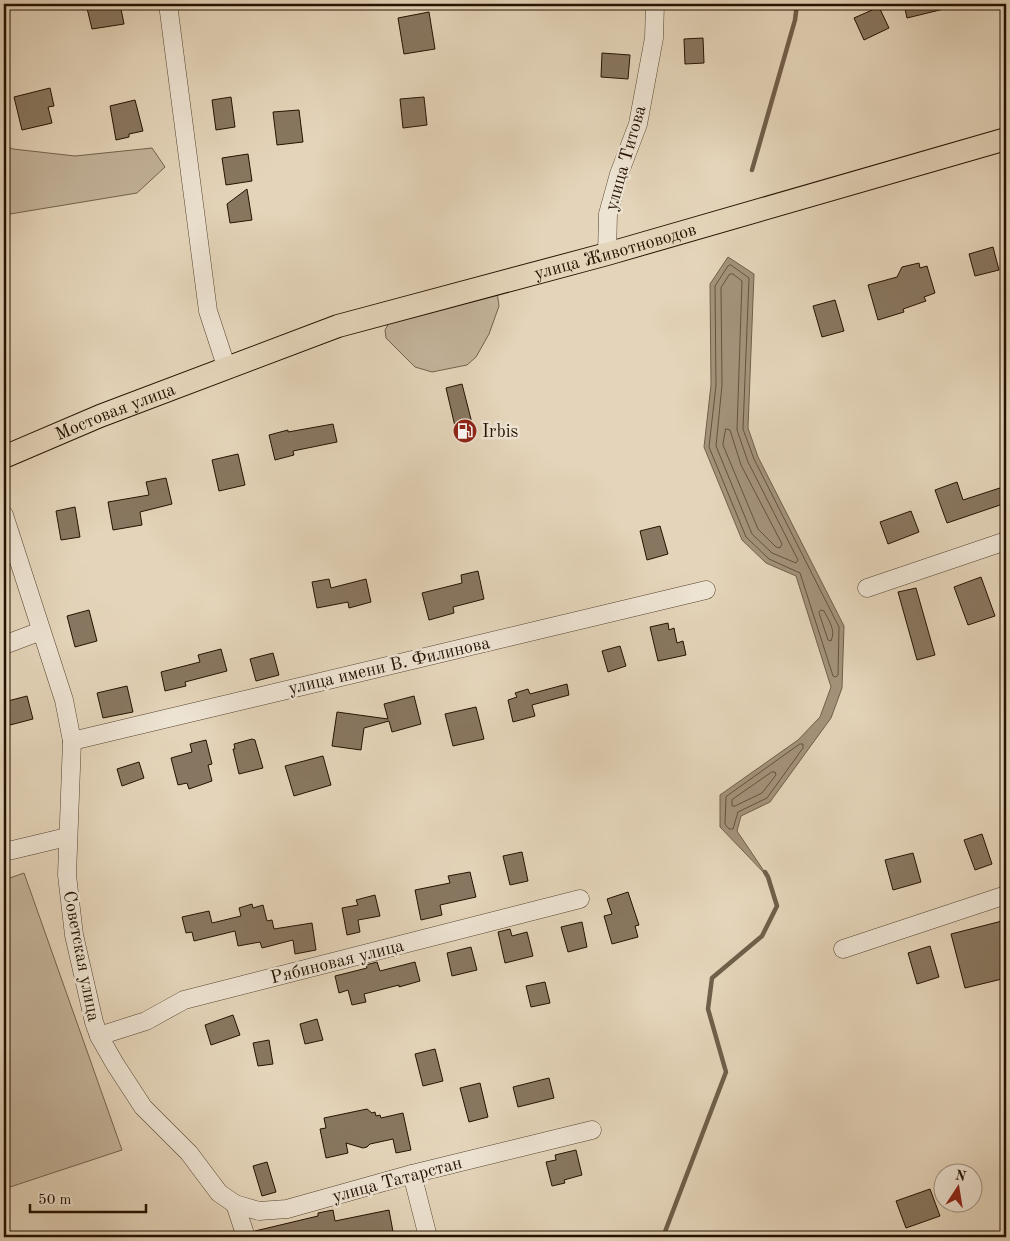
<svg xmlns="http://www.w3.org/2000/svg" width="1010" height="1241" viewBox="0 0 1010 1241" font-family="'Old Standard TT',serif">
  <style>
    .green { fill: #c3b39a; stroke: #74624d }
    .water { fill: #a3927a; stroke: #705f49 }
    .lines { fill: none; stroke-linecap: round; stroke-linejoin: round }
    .shore { stroke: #64523d; stroke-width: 1 }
    .stream { stroke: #705f49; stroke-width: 4.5 }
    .building { fill: #887760; stroke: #241200 }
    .minor-casing { stroke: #54422e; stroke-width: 19 }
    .major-casing { stroke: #241200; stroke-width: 24 }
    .minor { stroke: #ede3d2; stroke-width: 18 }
    .major { stroke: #e4d4b9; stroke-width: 22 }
    .labels { text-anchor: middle; stroke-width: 5; stroke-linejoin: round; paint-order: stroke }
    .street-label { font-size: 18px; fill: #241200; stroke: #ede3d2 }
    .poi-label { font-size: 18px; fill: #241200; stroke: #ede3d2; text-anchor: start }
  </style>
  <rect width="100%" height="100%" fill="#e4d4b9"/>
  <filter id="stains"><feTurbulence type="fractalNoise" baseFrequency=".004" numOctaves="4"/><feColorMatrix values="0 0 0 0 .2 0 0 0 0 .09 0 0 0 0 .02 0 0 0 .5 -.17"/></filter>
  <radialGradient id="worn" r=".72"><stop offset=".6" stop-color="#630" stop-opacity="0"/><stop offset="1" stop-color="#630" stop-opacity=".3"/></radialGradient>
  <g class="green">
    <path d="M4,145L13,149L75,156L152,148L165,167L137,193L4,215Z"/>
    <path d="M497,291L499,306L489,334L476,357L467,365L432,372L415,367L386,338L385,330L390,321Z"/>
    <path d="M24,873L122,1150L4,1189V880Z"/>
  </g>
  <path class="water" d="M728,257L754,274L748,428L758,457L844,626L842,688L831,718L770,802L741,816L737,831L768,877L720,827V795L798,740L820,717L831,687L796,576L766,563L742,540L704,447L711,385L710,284Z"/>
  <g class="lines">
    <g class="shore">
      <path d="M731,265L749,278L743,429L754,459L839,627L838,675L836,677L833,676L800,573L769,559L746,537L709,447L716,385L715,286L728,266Z"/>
      <path d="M730,274H733L742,281L737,430L748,462L798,560L796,563L772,553L752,534L716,446L722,385L721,288Z"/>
      <path d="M726,429L730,430L741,465L782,544L780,548L776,547L758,529L723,445Z"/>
      <path d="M821,610L824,611C829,621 836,630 831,641L828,640L819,613Z"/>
      <path d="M800,744H803V748L767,798L738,812L733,829H729L725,824L726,797Z"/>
      <path d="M772,772H775L776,775L762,793L735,806H732V800Z"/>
    </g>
    <g class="stream">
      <path d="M752,170L795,20L797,4"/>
      <path d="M663,1237L726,1072L708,1009L712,978L762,936L777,906L768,877L765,872"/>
    </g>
  </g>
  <g class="building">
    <path d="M86,4H120L124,24L92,29Z"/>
    <path d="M904,4H947L948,8L907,18Z"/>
    <path d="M879,7L889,28L864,40L854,18Z"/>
    <path d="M429,12L435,49L404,54L398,18Z"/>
    <path d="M703,38L704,63L685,64L684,39Z"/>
    <path d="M602,53L630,55L628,79L601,77Z"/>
    <path d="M50,88L54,106L48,107L52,123L22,130L14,97Z"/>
    <path d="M231,97L235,127L216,130L212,100Z"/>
    <path d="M424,97L427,125L403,128L400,99Z"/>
    <path d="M135,100L143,131L129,134V137L116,140L110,106Z"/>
    <path d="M299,110L303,142L277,145L273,112Z"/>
    <path d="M248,154L252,181L226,185L222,158Z"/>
    <path d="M247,189L252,220L230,223L227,204Z"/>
    <path d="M993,247L999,270L975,276L969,254Z"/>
    <path d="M919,263L920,268L927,266L935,293L924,297L926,301L903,309L904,312L878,320L868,285L897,277L902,267Z"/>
    <path d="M835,300L844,331L822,337L813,306Z"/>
    <path d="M462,384L475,435L458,439L446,388Z"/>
    <path d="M333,424L337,442L293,451L294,455L275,460L269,435L288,430V432Z"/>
    <path d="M238,454L245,485L219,491L212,460Z"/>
    <path d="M166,478L172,504L140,512L142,525L113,530L108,502L149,495L146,482Z"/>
    <path d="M957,482L963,500L1006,486V503L947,523L935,490Z"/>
    <path d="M75,507L80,537L61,540L56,511Z"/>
    <path d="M911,511L919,532L888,544L880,522Z"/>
    <path d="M660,526L668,554L647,560L640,531Z"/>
    <path d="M478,571L484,599L453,607L454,613L429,620L422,593L462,583L461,575Z"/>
    <path d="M981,577L995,616L968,625L954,587Z"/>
    <path d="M329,579L331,588L366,579L371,602L349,608L348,602L317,608L312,582Z"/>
    <path d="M916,588L935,655L917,660L898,592Z"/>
    <path d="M89,610L97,641L75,647L67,616Z"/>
    <path d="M668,623L669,630L674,628L677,643L683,641L686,655L658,661L650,627Z"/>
    <path d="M620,646L626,666L608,672L602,651Z"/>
    <path d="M221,649L227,671L185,682L186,686L165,691L161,672L200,662L198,655Z"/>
    <path d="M273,653L279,675L256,681L250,659Z"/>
    <path d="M567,684L569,695L532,705L535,716L513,722L508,700L517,697L515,693L528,689L530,694Z"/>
    <path d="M127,686L133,712L103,718L97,693Z"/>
    <path d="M27,696L33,719L10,725L4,702Z"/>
    <path d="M414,696L421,724L392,732L389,721L364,728L361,750L332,746L337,712L388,719L384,704Z"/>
    <path d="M476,707L484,739L453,746L445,714Z"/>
    <path d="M252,739L255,740L256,744L263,768L239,774L233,749H235L234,744Z"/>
    <path d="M206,740L212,764L208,765L212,781L189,789L187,783L178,785L171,758L192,752L190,744Z"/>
    <path d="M323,756L331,785L294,796L285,766Z"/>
    <path d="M139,762L144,778L122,786L117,769Z"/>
    <path d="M982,834L992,864L975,870L964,840Z"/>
    <path d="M522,852L528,881L510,885L503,856Z"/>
    <path d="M913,853L921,882L893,890L885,860Z"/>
    <path d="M470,872L476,897L440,905L442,915L421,920L415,890L450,883L448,876Z"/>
    <path d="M628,892L639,925L635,926L638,937L612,944L604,916L612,914L607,899Z"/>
    <path d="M375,895L380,916L358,920L360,932L347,935L342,908L358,905L356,900Z"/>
    <path d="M252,904L253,908L263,905L267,921L272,920L274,929L312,923L316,950L295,954L293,940L262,948L260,942L238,946L235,931L194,941L192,932L186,933L182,917L209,911L212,923L241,916L239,908Z"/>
    <path d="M1006,920V978L965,988L951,934Z"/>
    <path d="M582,922L587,947L568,952L561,927Z"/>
    <path d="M510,929L512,936L527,932L533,956L505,963L498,932Z"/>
    <path d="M930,946L939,977L917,984L908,953Z"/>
    <path d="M471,947L477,970L452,976L447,953Z"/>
    <path d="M377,962L380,971L415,962L420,981L399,987V985L364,994L366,1002L352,1005L348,990L339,993L335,976L367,968L366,965Z"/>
    <path d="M545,982L550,1003L531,1007L526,986Z"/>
    <path d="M233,1015L240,1035L211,1045L205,1025Z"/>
    <path d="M317,1019L323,1040L305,1044L300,1024Z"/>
    <path d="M269,1040L273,1064L258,1066L253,1043Z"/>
    <path d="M435,1049L443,1081L423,1086L415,1054Z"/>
    <path d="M549,1078L554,1098L518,1107L513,1087Z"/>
    <path d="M480,1083L488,1117L469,1122L460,1088Z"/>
    <path d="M367,1109L372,1113L375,1112L376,1116L380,1115L381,1118L403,1113L411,1150L396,1153L393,1139L370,1144L367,1147L363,1148L346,1143L348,1153L326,1158L320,1129L326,1128L324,1118Z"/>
    <path d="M576,1150L582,1175L564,1180L565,1183L552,1186L546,1162L556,1160L555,1155Z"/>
    <path d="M267,1162L276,1192L262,1196L253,1166Z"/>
    <path d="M930,1189L940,1216L906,1228L896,1201Z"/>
    <path d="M333,1210L335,1221L389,1210L394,1237H256L255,1231L318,1216V1213Z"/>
  </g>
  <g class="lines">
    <defs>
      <g id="minor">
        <path d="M168,4L208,311L227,369"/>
        <path d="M607,254L608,214L619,174L638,124L654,38L655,4"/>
        <path d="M4,515L64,700L72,741L67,875L74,935L94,1022L99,1036L115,1064L143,1107L189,1153L219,1193L235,1204"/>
        <path d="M867,588L1006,541"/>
        <path d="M4,645L41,631"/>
        <path d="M72,741L706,590"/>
        <path d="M4,852L67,837"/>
        <path d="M843,949L1006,895"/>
        <path d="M99,1036L146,1021L184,1000L580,899"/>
        <path d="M412,1174L428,1237"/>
        <path d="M246,1237L235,1204L259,1211L287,1209L412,1174L592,1130"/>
      </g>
      <g id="major">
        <path id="s1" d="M4,457L100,416L338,326L607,254L1006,139"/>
      </g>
    </defs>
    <use href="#minor" class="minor-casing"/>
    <use href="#major" class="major-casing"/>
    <use href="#minor" class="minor"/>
    <use href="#major" class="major"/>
  </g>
  <defs>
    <symbol id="fuel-disc" viewBox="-11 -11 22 22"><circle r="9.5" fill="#8f2418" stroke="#ede3d2"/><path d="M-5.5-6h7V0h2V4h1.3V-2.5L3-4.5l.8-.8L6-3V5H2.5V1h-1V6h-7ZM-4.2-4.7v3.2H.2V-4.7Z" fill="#fff"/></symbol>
  </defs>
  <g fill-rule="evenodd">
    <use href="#fuel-disc" x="451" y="417" width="28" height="28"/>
  </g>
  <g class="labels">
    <g class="street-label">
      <text transform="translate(625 158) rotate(-74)" y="6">улица Титова</text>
      <text dy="6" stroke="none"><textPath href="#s1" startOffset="646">улица Животноводов</textPath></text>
      <text dy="6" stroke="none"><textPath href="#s1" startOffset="120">Мостовая улица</textPath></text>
      <text transform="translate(389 665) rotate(-13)" y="6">улица имени В. Филинова</text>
      <text transform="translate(82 956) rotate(79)" y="6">Советская улица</text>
      <text transform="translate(337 961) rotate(-14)" y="6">Рябиновая улица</text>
      <text transform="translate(397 1179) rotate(-15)" y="6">улица Татарстан</text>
    </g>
    <g class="poi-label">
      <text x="482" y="437">Irbis</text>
    </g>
  </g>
  <rect width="1010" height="1241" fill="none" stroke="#e4d4b9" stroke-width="20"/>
  <rect x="5" y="5" width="1000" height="1231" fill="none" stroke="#241200" stroke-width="2.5"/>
  <rect x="10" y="10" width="990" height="1221" fill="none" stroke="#241200"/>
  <g transform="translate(958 1188) rotate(12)"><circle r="24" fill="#ede3d2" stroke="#9d8f7e"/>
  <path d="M0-4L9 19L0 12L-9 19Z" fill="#8f2418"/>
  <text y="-8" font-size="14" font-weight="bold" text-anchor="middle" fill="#241200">N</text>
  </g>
  <path d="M30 1204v8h116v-8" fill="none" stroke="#241200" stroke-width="2.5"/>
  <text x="38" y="1204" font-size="15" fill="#241200" stroke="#ede3d2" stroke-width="4" paint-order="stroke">50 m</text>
  <rect width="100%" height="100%" filter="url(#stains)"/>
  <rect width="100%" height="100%" fill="url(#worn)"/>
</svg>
